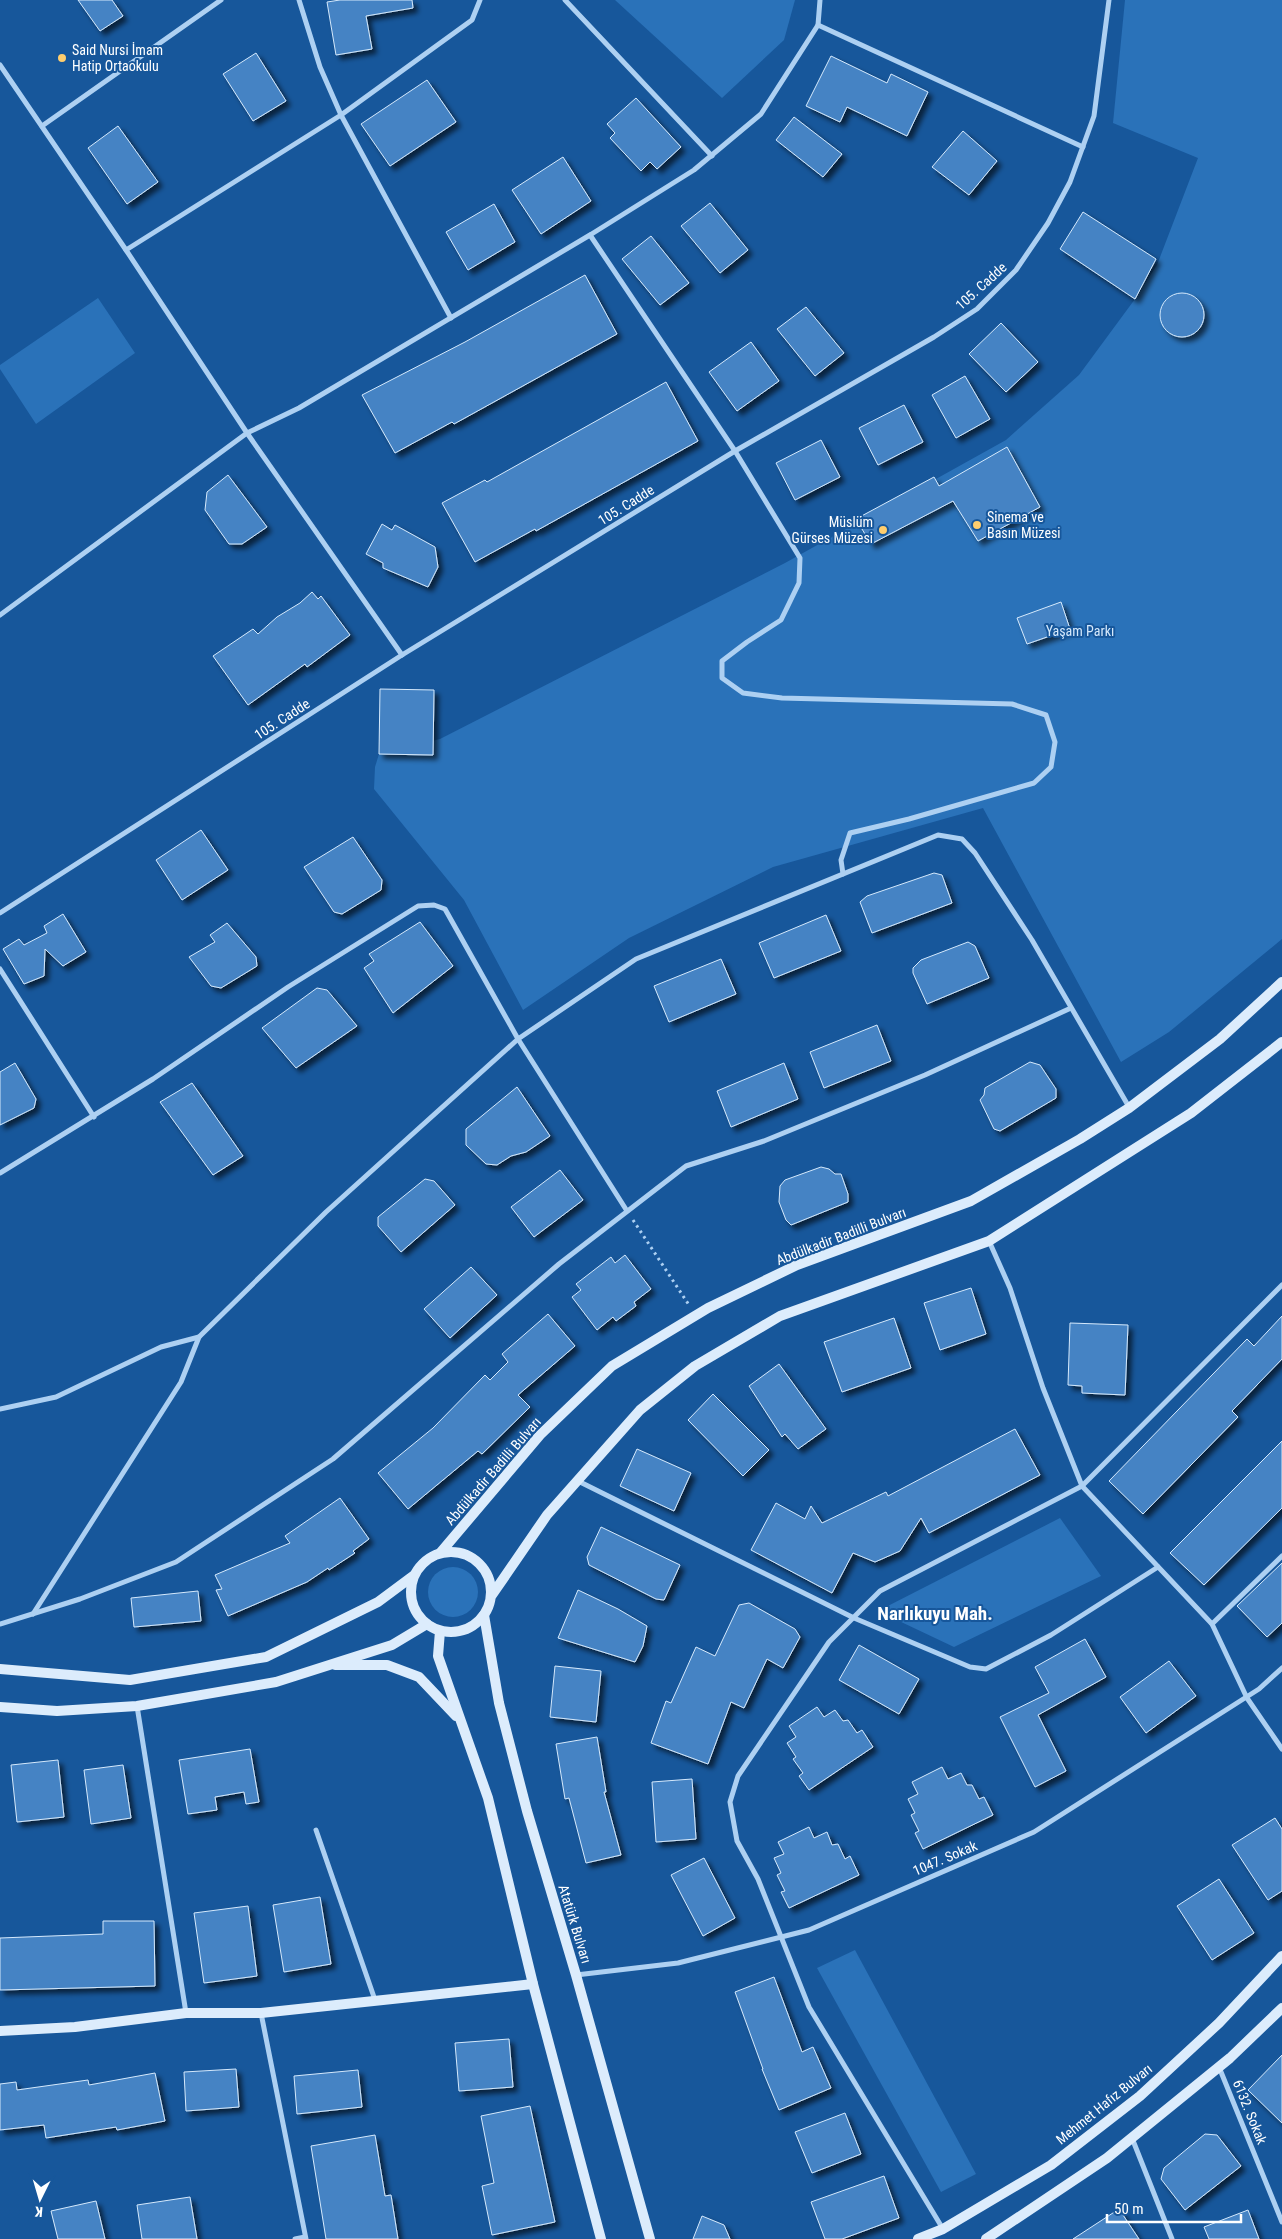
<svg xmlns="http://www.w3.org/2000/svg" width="1282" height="2239" viewBox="0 0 1282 2239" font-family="'Roboto Condensed',sans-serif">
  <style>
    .green { fill: #2a72b9 }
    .building { fill: #4483c4; stroke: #d5e9fc; filter: url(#shadow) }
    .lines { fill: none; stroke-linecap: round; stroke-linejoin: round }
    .path { stroke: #add0f2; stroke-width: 3; stroke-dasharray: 2.5 4; stroke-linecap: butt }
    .street { stroke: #add0f2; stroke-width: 5 }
    .secondary { stroke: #dcecfc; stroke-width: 10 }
    .poi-dot { fill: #ffce6e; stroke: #17579b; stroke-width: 2 }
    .labels { text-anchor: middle; stroke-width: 4; stroke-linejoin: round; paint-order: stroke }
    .poi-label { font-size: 14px; fill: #fff; stroke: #17579b; text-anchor: start }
    .street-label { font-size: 14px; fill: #fff; stroke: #17579b }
    .park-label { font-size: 14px; fill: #d5e9fc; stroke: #17579b }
    .district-label { font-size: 19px; font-weight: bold; fill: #fff; stroke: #17579b }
  </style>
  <defs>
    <filter id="shadow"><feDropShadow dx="4.5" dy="4.5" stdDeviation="2.5" flood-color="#0009"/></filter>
  </defs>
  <rect width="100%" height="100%" fill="#17579b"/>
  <g class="green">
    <path d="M615,0H795L784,40L722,98Z"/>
    <path d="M1125,0H1282V939L1169,1032L1121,1062L983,808L773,867L629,938L523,1010L464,900L374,789L375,767L379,754L440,739L785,563L1006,440L1079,375L1135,299L1157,265L1198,158L1113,123Z"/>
    <path d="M98,298L135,353L36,424L0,369V365Z"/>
    <path d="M1060,1518L1101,1576L954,1647L878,1611Z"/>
    <circle cx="453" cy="1592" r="25"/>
    <path d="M855,1950L976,2174L941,2192L817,1968Z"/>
  </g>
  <g class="building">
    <path d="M78,0H112L123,16L100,31Z"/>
    <path d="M340,0H412L413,8L366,16L372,49L336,55L327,2Z"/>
    <path d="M256,53L286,101L253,121L223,74Z"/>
    <path d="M831,56L887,83L891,74L928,92L907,136L847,107L840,122L806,106Z"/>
    <path d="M427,80L456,122L390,166L361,124Z"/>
    <path d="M636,98L681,147L657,169L650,162L641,171L610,138L615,133L607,124Z"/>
    <path d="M794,117L842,154L823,177L776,140Z"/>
    <path d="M118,126L158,182L127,204L88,148Z"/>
    <path d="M963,131L997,161L969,195L932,167Z"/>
    <path d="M563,157L591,201L541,234L512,190Z"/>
    <path d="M710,203L748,250L720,273L681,226Z"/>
    <path d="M494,204L515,242L468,270L446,232Z"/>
    <path d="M1083,212L1156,259L1135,299L1060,249Z"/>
    <path d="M651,236L689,283L660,305L622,259Z"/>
    <path d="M585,275L617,334L454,424L452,422L395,453L362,395L465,342Z"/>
    <circle cx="1182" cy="315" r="22"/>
    <path d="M806,307L844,353L815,376L777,329Z"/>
    <path d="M1001,323L1038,362L1006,392L969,354Z"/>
    <path d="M751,342L779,381L737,411L709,372Z"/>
    <path d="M965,376L990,419L956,438L932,395Z"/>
    <path d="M666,382L698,441L536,531L535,529L475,562L442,503L485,480L487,482Z"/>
    <path d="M904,405L923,442L878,465L859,428Z"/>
    <path d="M821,440L840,477L795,500L776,463Z"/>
    <path d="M1007,447L1040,507L978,541L953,501L871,544L856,519L934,477L939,486Z"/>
    <path d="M228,475L267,527L242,544H229L205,510L207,492Z"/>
    <path d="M382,524L392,530L395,525L435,547L438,567L428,587L383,568V563L366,554Z"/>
    <path d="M312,592L318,599L321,596L350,635L307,667L305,664L248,705L213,656L253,629L258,634L277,617L300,603Z"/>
    <path d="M1061,602L1070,629L1027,644L1017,618Z"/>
    <path d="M380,689L434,690L433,755L379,754Z"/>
    <path d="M201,830L228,870L182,900L156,860Z"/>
    <path d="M353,837L382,880L381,890L342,914L334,912L304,867Z"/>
    <path d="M934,873L942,875L952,903L872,933L860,902L867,896Z"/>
    <path d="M63,914L86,952L63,966L45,949L44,976L24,984L3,949L19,939L24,945L47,933L44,926Z"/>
    <path d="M826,915L841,951L774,978L759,943Z"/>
    <path d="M420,922L453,966L393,1013L364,968L374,961L369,954Z"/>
    <path d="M227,923L256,957L257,966L221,988L211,986L189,957L215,942L210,935Z"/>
    <path d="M968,942L975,946L989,978L927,1004L913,973V968L921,960Z"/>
    <path d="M721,959L736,994L669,1022L654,986Z"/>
    <path d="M317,988L327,990L357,1026L296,1068L262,1028Z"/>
    <path d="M877,1025L891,1061L824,1088L810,1052Z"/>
    <path d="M1030,1062L1040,1065L1056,1089V1098L1000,1131L994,1129L980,1100L984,1095L985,1088Z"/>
    <path d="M15,1063L36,1099L34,1108L0,1125V1072Z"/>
    <path d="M784,1063L798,1099L731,1127L717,1091Z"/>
    <path d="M192,1083L243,1156L213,1175L160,1102Z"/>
    <path d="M517,1087L550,1136L526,1152L511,1156L497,1165L486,1164L466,1145V1129Z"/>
    <path d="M821,1167L829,1169L835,1174H841L848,1194V1202L791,1225L786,1220L779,1202L780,1186L785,1180Z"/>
    <path d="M560,1170L583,1200L534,1237L511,1207Z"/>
    <path d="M425,1179L434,1181L455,1205L401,1252L378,1226V1217Z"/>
    <path d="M625,1255L651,1289L634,1302L636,1306L616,1321L613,1317L597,1330L572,1297L581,1290L576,1284L611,1257L615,1263Z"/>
    <path d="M471,1267L497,1295L450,1338L424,1309Z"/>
    <path d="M971,1288L986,1334L940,1350L924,1303Z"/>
    <path d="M548,1314L575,1346L518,1395L530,1407L482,1454L478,1451L408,1509L378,1473L433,1428L485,1375L490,1380L508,1362L502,1354Z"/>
    <path d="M1282,1316V1359L1232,1411L1238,1417L1143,1514L1109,1481L1247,1339L1254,1346Z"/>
    <path d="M894,1318L911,1368L842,1392L824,1342Z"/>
    <path d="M1070,1323L1128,1325L1125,1395L1082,1393V1386L1068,1385Z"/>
    <path d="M779,1364L826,1429L798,1449L785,1434L782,1437L749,1386Z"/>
    <path d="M713,1394L769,1450L743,1476L688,1420Z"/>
    <path d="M1015,1429L1040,1475L929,1533L921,1518L900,1551L875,1562L853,1553L832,1593L751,1550L776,1503L805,1519L811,1506L822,1523L886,1492L888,1496Z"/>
    <path d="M1282,1441V1508L1204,1585L1170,1553Z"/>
    <path d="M637,1449L691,1473L674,1511L620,1486Z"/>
    <path d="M340,1498L369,1539L353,1551L355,1553L329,1570L328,1568L307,1582L228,1616L216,1590L222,1589L215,1575L290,1543L285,1536Z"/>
    <path d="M601,1527L680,1565L664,1600L656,1599L589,1565L587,1557Z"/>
    <path d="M1282,1563V1623L1267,1637L1237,1606Z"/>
    <path d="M578,1590L618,1609L647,1626L643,1646L635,1662L558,1638Z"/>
    <path d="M198,1591L201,1621L134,1627L131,1598Z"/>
    <path d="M749,1603L795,1629L800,1637L783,1668L767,1659L744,1708L731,1702L708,1764L651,1743L666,1701L671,1703L696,1647L715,1656L739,1605Z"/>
    <path d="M1085,1639L1106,1677L1038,1715L1066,1771L1035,1787L1000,1717L1049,1693L1035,1667Z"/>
    <path d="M859,1645L919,1679L899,1714L839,1680Z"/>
    <path d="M1169,1661L1196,1696L1146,1733L1120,1697Z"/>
    <path d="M555,1666L601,1671L596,1722L550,1717Z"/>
    <path d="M817,1707L824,1717L835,1710L843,1721L848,1720L857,1733L862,1730L873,1747L809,1790L799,1776L803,1773L793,1759L796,1757L787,1743L796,1737L789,1726Z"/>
    <path d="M597,1737L606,1792H604L621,1855L586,1863L569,1798L565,1799L556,1744Z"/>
    <path d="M250,1749L259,1802L246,1804L244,1792L215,1797L217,1810L188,1814L179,1760Z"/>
    <path d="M58,1760L64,1817L17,1822L11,1765Z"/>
    <path d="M123,1765L131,1818L91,1824L84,1770Z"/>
    <path d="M942,1767L948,1779L961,1773L967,1785H972L979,1799L984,1797L993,1815L923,1849L915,1833L919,1831L911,1815L915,1813L908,1799L918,1794L912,1782Z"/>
    <path d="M692,1779L696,1839L656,1842L652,1782Z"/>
    <path d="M1275,1818L1282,1829V1891L1268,1900L1232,1845Z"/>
    <path d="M809,1827L814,1838L827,1832L832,1845L838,1844L845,1859L850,1856L859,1875L789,1908L781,1892L785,1891L777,1875L781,1873L774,1858L784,1854L778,1842Z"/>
    <path d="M704,1858L735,1918L703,1936L671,1875Z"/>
    <path d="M1219,1879L1254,1933L1212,1960L1177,1906Z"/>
    <path d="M320,1897L331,1964L284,1972L273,1905Z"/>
    <path d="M248,1906L257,1976L204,1983L194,1913Z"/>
    <path d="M103,1921H154L155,1986L0,1990V1938L103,1934Z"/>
    <path d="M774,1977L802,2052L813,2047L831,2088L779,2110L762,2069H763L735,1992Z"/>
    <path d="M509,2039L513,2087L459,2091L455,2043Z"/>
    <path d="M1282,2055V2123L1248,2090Z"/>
    <path d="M236,2069L239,2107L186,2111L184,2072Z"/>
    <path d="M358,2070L362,2107L297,2114L294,2076Z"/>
    <path d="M155,2073L165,2121L117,2130L116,2127L46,2138L44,2125L0,2130V2084L16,2082L17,2090L88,2080L89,2085Z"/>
    <path d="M530,2106L555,2222L492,2235L482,2186L494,2183L481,2116Z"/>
    <path d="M845,2113L861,2154L812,2173L795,2132Z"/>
    <path d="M1205,2134L1217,2135L1241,2166L1185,2210L1161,2179L1164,2168Z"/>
    <path d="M375,2135L385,2196L391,2195L398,2239H326L311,2146Z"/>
    <path d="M884,2176L899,2218L842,2239H825L811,2202Z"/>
    <path d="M190,2197L197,2239H142L137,2205Z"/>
    <path d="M96,2201L105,2239H58L51,2211Z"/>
    <path d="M1119,2209L1139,2239H1073Z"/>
    <path d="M1248,2210L1259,2239H1209L1204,2227Z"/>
    <path d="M702,2216L724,2225L730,2239H693Z"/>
  </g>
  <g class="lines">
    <path class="path" d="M633,1220L689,1305"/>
    <g class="street">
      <path d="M299,0L320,67L341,115L451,318"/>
      <path d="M565,0L712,156"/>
      <path d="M818,25L1083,147"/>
      <path d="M0,65L126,250L247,433L402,655"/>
      <path d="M42,126L221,0"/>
      <path d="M590,235L735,451L800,558L799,583L781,620L747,642L722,661V678L743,693L782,698L1012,704L1046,715L1055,742L1051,767L1034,783L909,819L850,833L841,860L843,874"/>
      <path d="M126,250L341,115L472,20L480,0"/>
      <path d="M0,615L247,433L299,408L590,235L694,170L761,114L818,25L820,0"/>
      <path d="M0,913L402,655L735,451L934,337L977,309L1016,270L1048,223L1070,182L1094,116L1109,0"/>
      <path d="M0,969L94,1117"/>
      <path d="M0,1173L153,1079L288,987L418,906L434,905L445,909L518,1039L627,1211"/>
      <path d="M989,1241L1010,1288L1043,1388L1082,1486L1212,1624L1247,1698L1282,1749"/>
      <path d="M0,1409L56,1397L161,1347L199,1337"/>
      <path d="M578,1481L854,1618L970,1667L986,1669L1051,1635L1158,1567"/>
      <path d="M33,1614L181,1382L199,1337L326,1212L518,1039L636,959L938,835L962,839L975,853L1032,940L1129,1107"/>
      <path d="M0,1624L80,1599L176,1562L333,1459L559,1264L686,1166L764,1141L925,1075L1071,1008"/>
      <path d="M1212,1624L1282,1556"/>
      <path d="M137,1706L186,2013"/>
      <path d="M316,1830L375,2000"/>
      <path d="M576,1975L678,1963L809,1930L1034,1832L1259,1689L1282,1668"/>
      <path d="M261,2013L306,2239"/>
      <path d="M1219,2067L1282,2222"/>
      <path d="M1132,2138L1172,2239"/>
      <path d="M943,2229L809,2007L758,1879L737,1841L730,1802L738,1776L829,1642L880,1591L1082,1486L1282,1285"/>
      <path d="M295,2239L305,2237"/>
    </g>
    <g class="secondary">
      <circle cx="451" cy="1592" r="40"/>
      <path d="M441,1552L540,1435L612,1366L708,1308L797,1265L971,1201L1080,1139L1129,1108L1220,1039L1282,982"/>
      <path d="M492,1595L547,1515L640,1410L695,1366L780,1316L989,1241L1191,1113L1282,1042"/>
      <path d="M484,1615L499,1703L527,1811L576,1975L650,2239"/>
      <path d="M440,1631L438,1656L488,1798L533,1984L601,2239"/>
      <path d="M335,1665H387L419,1677L456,1716"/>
      <path d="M0,1669L130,1680L266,1657L378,1602L413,1576"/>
      <path d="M0,1707L57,1711L137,1706L276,1682L392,1645L427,1624"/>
      <path d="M0,2031L75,2027L186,2013H261L533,1984"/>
      <path d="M918,2239L943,2229L1051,2165L1140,2096L1219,2023L1282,1956"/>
      <path d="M986,2239L1107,2158L1230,2058L1282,2008"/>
    </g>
  </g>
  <g class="poi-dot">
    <circle cx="62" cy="58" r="5"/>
    <circle cx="977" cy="525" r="5"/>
    <circle cx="883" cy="530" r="5"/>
  </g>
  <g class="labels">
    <g class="poi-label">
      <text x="72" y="55">Said Nursi İmam<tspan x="72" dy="16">Hatip Ortaokulu</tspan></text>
      <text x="987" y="522">Sinema ve<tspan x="987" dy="16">Basın Müzesi</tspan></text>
      <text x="873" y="527" text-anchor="end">Müslüm<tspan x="873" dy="16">Gürses Müzesi</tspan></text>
    </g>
    <g class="street-label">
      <text transform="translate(981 286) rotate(-42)" y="5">105. Cadde</text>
      <text transform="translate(626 505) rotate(-32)" y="5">105. Cadde</text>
      <text transform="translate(282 719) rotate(-33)" y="5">105. Cadde</text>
      <text transform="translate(841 1236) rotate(-21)" y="5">Abdülkadir Badilli Bulvarı</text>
      <text transform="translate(493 1471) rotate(-49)" y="5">Abdülkadir Badilli Bulvarı</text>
      <text transform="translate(945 1858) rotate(-23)" y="5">1047. Sokak</text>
      <text transform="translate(575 1924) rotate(73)" y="5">Atatürk Bulvarı</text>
      <text transform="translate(1104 2104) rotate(-39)" y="5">Mehmet Hafız Bulvarı</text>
      <text transform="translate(1250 2112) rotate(68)" y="5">6132. Sokak</text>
    </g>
    <g class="park-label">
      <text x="1080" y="636">Yaşam Parkı</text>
    </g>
    <g class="district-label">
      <text x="935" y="1620">Narlıkuyu Mah.</text>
    </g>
  </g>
  <g transform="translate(40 2199) rotate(185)" stroke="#17579b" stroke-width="4" paint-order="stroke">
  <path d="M0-4L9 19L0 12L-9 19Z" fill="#ffffff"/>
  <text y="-8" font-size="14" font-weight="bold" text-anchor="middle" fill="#ffffff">K</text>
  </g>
  <path d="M1107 2214v8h134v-8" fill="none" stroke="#ffffff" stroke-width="2.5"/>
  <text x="1114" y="2214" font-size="15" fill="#ffffff" stroke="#17579b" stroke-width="4" paint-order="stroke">50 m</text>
</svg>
